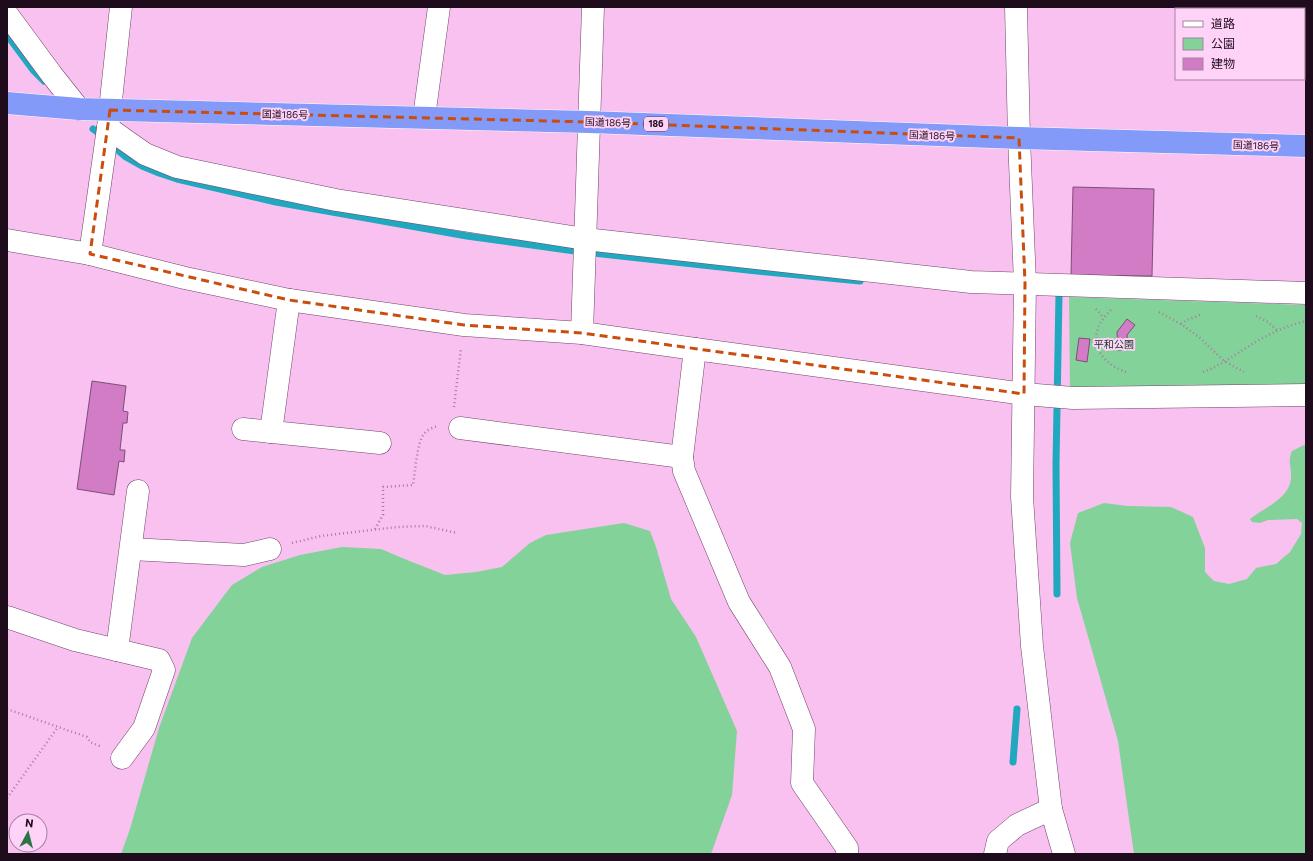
<svg xmlns="http://www.w3.org/2000/svg" width="1313" height="861" viewBox="0 0 1313 861" font-family="Commissioner,'Noto Sans JP',sans-serif">
  <style>
    .green { fill: #83d299 }
    .lines { fill: none; stroke-linecap: round; stroke-linejoin: round }
    .stream { stroke: #1fa8be; stroke-width: 7 }
    .building { fill: #d17cc5; stroke: #7d4e76 }
    .minor-casing { stroke: #71436a; stroke-width: 23 }
    .highway-casing { stroke: #fff; stroke-width: 23 }
    .path { stroke: #a67da0; stroke-width: 2.5; stroke-dasharray: 1 3; stroke-linecap: butt }
    .minor { stroke: #fff; stroke-width: 22 }
    .highway { stroke: #839af8; stroke-width: 22 }
    .marked { fill: none; stroke: #ca4d0e; stroke-width: 3; stroke-dasharray: 8 5; stroke-linejoin: round }
    .labels { text-anchor: middle; stroke-width: 4; stroke-linejoin: round; paint-order: stroke }
    .shield { fill: #ffd2f7; stroke: #62475e; stroke-width: 1 }
    .shield-label { font-size: 9px; font-weight: bold; fill: #1e0b1c }
    .street-label { font-size: 10px; fill: #1e0b1c; stroke: #ffd2f7 }
    .park-label { font-size: 10px; fill: #0a361b; stroke: #ffd2f7 }
  </style>
  <rect width="100%" height="100%" fill="#f8c1ef"/>
  <g class="green">
    <path d="M1069,297L1306,305V387L1070,389Z"/>
    <path d="M1306,444V854H1134L1118,741L1077,598L1070,543L1078,513L1104,503L1127,506L1171,507L1193,517L1205,548V572L1214,581L1229,584L1247,579L1256,568L1276,564L1290,552L1301,534L1302,523L1297,519L1268,520L1260,523L1252,522L1250,519C1264,508 1290,498 1291,478C1292,467 1287,463 1292,451Z"/>
    <path d="M624,523L650,531L656,547L671,599L696,637L737,731L732,795L711,854H121L130,829L159,728L192,638L232,585L262,567L300,555L342,547L381,549L407,560L445,575L476,572L502,567L530,543L546,535Z"/>
  </g>
  <g class="lines">
    <g class="stream">
      <path d="M7,35L33,70L44,81"/>
      <path d="M93,129L100,134"/>
      <path d="M113,146L126,157L142,166L159,173L177,179L276,202L467,236L575,251L757,271L860,281"/>
      <path d="M1057,594L1056,464L1059,294"/>
      <path d="M1013,762L1017,709"/>
    </g>
  </g>
  <g class="building">
    <path d="M1073,187L1154,189L1152,276L1071,275Z"/>
    <path d="M1127,319L1135,325L1127,335L1128,350H1118L1117,332Z"/>
    <path d="M1079,338L1090,339L1087,362L1076,360Z"/>
    <path d="M92,381L126,386L123,411L128,412L127,423H123L120,450H125L124,462L119,461L114,495L77,489Z"/>
  </g>
  <g class="lines">
    <defs>
      <g id="minor">
        <path d="M1016,7L1019,138L1025,283L1022,497L1032,646L1045,759L1051,809L1064,854"/>
        <path d="M7,14L52,75L79,109"/>
        <path d="M424,117L439,7"/>
        <path d="M108,128L145,154L177,167L336,200L585,239L971,282L1306,293"/>
        <path d="M7,240L90,254L108,128L121,7"/>
        <path d="M90,254L185,278L289,300L464,325L582,333L695,349L682,457L684,471L739,602L780,667L804,729L802,783L847,848V854"/>
        <path d="M582,333L593,7"/>
        <path d="M695,349L1024,394L1073,398L1306,395"/>
        <path d="M460,428L682,457"/>
        <path d="M243,429L380,443"/>
        <path d="M271,432L289,300"/>
        <path d="M131,549L244,555L270,549"/>
        <path d="M7,617L75,640L159,660L164,670L144,728L122,758"/>
        <path d="M117,650L138,491"/>
        <path d="M995,854L998,841L1017,825L1051,809"/>
      </g>
      <path id="highway" d="M7,103L79,109L589,122L1019,138L1306,146"/>
    </defs>
    <use href="#minor" class="minor-casing"/>
    <use href="#highway" class="highway-casing"/>
    <g class="path">
      <path d="M1096,309L1103,317"/>
      <path d="M1111,310C1084,335 1096,363 1129,373"/>
      <path d="M1159,312L1181,324L1199,337L1224,361L1244,372"/>
      <path d="M1256,316L1268,322L1278,331"/>
      <path d="M1181,324L1187,320L1202,314"/>
      <path d="M1203,372C1220,366 1234,355 1249,346C1266,335 1286,326 1306,321"/>
      <path d="M454,407L461,348"/>
      <path d="M375,529L383,515V487L413,485C415,474 417,441 424,434C427,430 433,427 438,426"/>
      <path d="M292,543L321,536L397,527L425,526L457,533"/>
      <path d="M7,709L87,737L90,742L102,747"/>
      <path d="M7,798L58,727"/>
    </g>
    <use href="#minor" class="minor"/>
    <use href="#highway" class="highway"/>
  </g>
  <path class="marked" d="M110,110L589,122L1019,138L1025,283L1024,394L582,333L464,325L289,300L90,254Z"/>
  <g class="labels">
    <rect class="shield" x="644" y="117" width="24" height="14" rx="3"/>
    <g class="shield-label">
      <text x="656" y="127">186</text>
    </g>
    <g class="street-label">
      <text transform="translate(285 114) rotate(1)" y="4">国道186号</text>
      <text transform="translate(608 122) rotate(2)" y="4">国道186号</text>
      <text transform="translate(932 135) rotate(2)" y="4">国道186号</text>
      <text transform="translate(1256 145) rotate(2)" y="4">国道186号</text>
    </g>
    <g class="park-label">
      <text x="1114" y="348">平和公園</text>
    </g>
  </g>
  <rect width="1313" height="861" fill="none" stroke="#1e0b1c" stroke-width="16"/>
  <rect x="1175" y="8" width="130" height="72" fill="#ffd2f7" stroke="#a5829f"/>
  <rect x="1183" y="21" width="20" height="6" fill="#ffffff" stroke="#a5829f"/>
  <text x="1211" y="28" font-size="12" fill="#1e0b1c">道路</text>
  <rect x="1183" y="38" width="20" height="12" fill="#83d299" stroke="#a5829f"/>
  <text x="1211" y="48" font-size="12" fill="#1e0b1c">公園</text>
  <rect x="1183" y="58" width="20" height="12" fill="#d17cc5" stroke="#a5829f"/>
  <text x="1211" y="68" font-size="12" fill="#1e0b1c">建物</text>
  <g transform="translate(28 833) rotate(7)"><circle r="19" fill="#ffd2f7" stroke="#a5829f"/>
  <path d="M0-3L7 15L0 10L-7 15Z" fill="#297544"/>
  <text y="-6" font-size="11" font-weight="bold" text-anchor="middle" fill="#1e0b1c">N</text>
  </g>
</svg>
